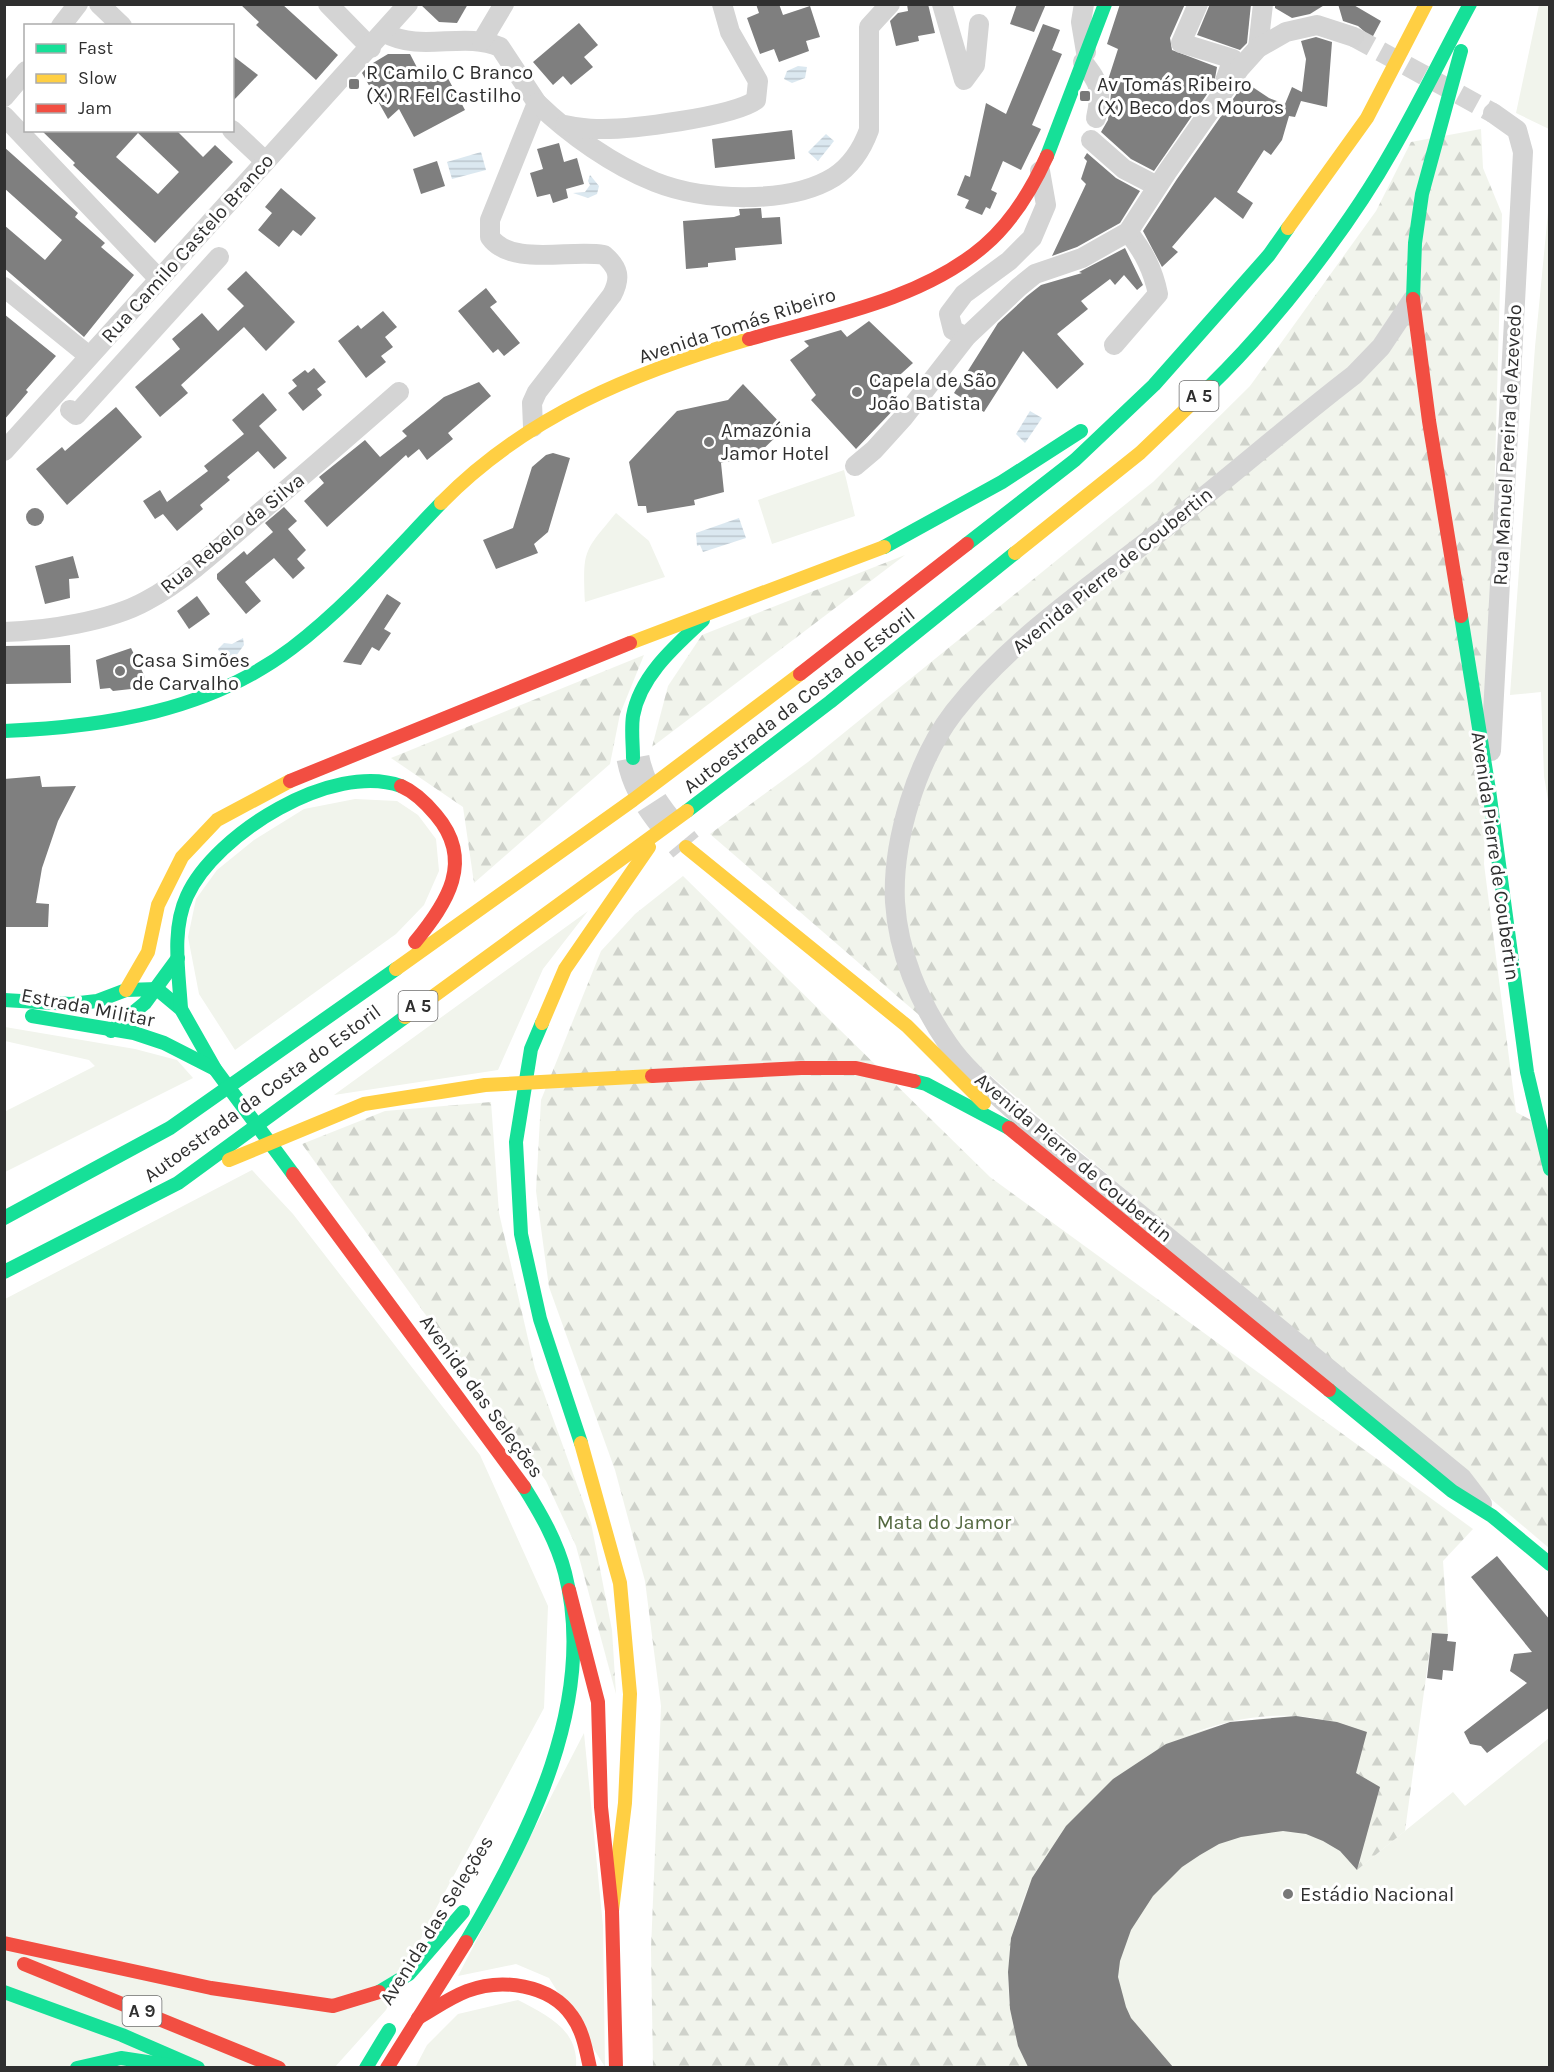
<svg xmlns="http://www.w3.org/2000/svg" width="1554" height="2072" viewBox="0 0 1554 2072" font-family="Karla,sans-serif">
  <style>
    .green { fill: #f1f4ec }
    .forest { fill: url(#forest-firs) }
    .water { fill: url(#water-rules) }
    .building { fill: #7f7f7f; fill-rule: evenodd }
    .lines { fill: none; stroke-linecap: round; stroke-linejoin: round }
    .street-tunnel { stroke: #d5d5d5; stroke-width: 20; stroke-dasharray: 20 10; stroke-linecap: butt }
    .highway-tunnel { stroke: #d5d5d5; stroke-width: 33; stroke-dasharray: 33 16; stroke-linecap: butt }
    .street { stroke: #d4d4d4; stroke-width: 20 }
    .fast { stroke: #16e098; stroke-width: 14 }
    .slow { stroke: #ffcf43; stroke-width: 14 }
    .jam { stroke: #f24e42; stroke-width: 14 }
    .poi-dot { fill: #787878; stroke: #fff; stroke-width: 2 }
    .labels { text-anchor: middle; stroke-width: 6; stroke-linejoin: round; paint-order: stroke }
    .shield { fill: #fff; stroke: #6d6d6d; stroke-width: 1.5 }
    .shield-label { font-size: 18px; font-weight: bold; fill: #2f2f2f }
    .poi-label { font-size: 20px; fill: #2f2f2f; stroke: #fff; text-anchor: start }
    .street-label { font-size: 20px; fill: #2f2f2f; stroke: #fff }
    .park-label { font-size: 20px; fill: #53683f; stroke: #fff }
  </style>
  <defs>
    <pattern id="forest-firs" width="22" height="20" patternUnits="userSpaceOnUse" patternTransform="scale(1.5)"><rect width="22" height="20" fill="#f1f4ec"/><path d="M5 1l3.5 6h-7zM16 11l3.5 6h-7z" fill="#cfd2cb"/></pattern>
    <pattern id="water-rules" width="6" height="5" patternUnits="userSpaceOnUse" patternTransform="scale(1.5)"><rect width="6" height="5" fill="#dbe8f0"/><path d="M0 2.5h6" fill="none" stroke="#bcc7ce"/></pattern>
  </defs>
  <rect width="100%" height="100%" fill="#fff"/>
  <g class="green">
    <path d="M1539,5H1549V129L1516,113Z"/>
    <path d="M1549,202L1550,806H1549L1544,776L1541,692L1510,695L1535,347Z"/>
    <path d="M844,470L855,516L772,544L758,500Z"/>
    <path d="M616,513L649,541L665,577L585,602C583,549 583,553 616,513Z"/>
    <path d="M355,799L397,801L418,815L436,839L439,871L424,905L396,934L235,1050L199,994L188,937L196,899L217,870L254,840L304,809Z"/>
    <path d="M588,911L543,969L498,1070L334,1095Z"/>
    <path d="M5,1027L135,1049L177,1060L193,1078L5,1172L4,1112L95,1066L89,1060L5,1041Z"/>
    <path d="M252,1170L293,1214L480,1455L548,1606L544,1708L432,1916L386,2010L335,2067L5,2068V1299Z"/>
    <path d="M1296,1716L1337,1722L1367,1732L1380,1787L1358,1869L1453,1792L1465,1806L1549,1738V2067L1028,2068C970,1944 1051,1797 1168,1743C1209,1725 1251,1718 1296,1716Z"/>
    <path d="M584,1733L603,1926L605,2067L549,1978L516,1964L458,1976Z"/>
    <path d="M518,2000C547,2015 579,2030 576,2067L415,2068L427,2045L458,2014Z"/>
  </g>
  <g class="forest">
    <path d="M1481,129L1483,168L1502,214L1484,864L1516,1112L1549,1130V1548L905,1003L710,834L808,762L1153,482L1250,386L1376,211L1411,142Z"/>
    <path d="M905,555L652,747L668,686L702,635Z"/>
    <path d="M644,655L620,714L610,764L474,883L463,807L391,758Z"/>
    <path d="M683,876L990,1177L1473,1529L1443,1561L1448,1634L1432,1633L1405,1831L1357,1870L1380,1787L1356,1773L1366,1732C1343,1725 1320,1717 1296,1716C1122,1707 949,1898 1028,2067H653L651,1949L661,1706L645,1581L615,1470L549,1287L536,1191L541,1100L601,951L635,914Z"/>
    <path d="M491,1102L499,1213L535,1369L591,1523L612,1630L616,1694L576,1546L546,1481L302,1144L385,1111Z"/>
  </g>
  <g class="water">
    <path d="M798,66L807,67L805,78L792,83L784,79L787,71Z"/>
    <path d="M826,134L834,141L818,161L808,152Z"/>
    <path d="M481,152L486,170L452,179L447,162Z"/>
    <path d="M590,175L599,186L597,194L588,198L573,193L585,192L590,185L588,181Z"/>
    <path d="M1030,411L1042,418L1025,443L1016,434Z"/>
    <path d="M739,518L746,538L703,552L700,545L697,546L696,533Z"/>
    <path d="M243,638L244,645L236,656L227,660L221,656L218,649L224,643L232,644Z"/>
  </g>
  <g class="building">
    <path d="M240,4H282L338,55L316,80L256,25L259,22Z"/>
    <path d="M420,4H468L457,23L439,22Z"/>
    <path d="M756,4H779L783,15L810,6L820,37L806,41L809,51L779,62L774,49L760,54L747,18L759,13Z"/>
    <path d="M907,4H928L935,33L918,36L919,41L896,46L890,21L898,13L908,11Z"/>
    <path d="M1017,4H1046L1034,32L1010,24Z"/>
    <path d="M1120,4H1185L1170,38L1172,50L1217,67L1214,84L1154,171L1131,159L1101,132L1108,120L1111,94L1108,80L1118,49L1107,44Z"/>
    <path d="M1210,4H1251L1247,43L1240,50L1197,35Z"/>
    <path d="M1275,4H1326L1310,14L1292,18L1275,8Z"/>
    <path d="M1338,4H1352L1381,21L1372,38L1358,26L1343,21Z"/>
    <path d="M579,23L598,45L584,57L593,67L571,85L563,76L553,85L533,62Z"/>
    <path d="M1043,24L1060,30L1052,50L1062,54L1032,125L1041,129L1021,170L1003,161L991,190L997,193L990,209L986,207L982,215L965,208L969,200L957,195L965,175L970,177L986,103L1006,114Z"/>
    <path d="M1316,37L1332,42L1327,107L1301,101L1295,117L1289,116L1282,140L1271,155L1264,150L1237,192L1253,203L1243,219L1215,197L1172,247L1178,252L1162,267L1143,231L1177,179L1245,82L1269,98L1285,104L1292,87L1302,92L1306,59L1301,41Z"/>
    <path d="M388,54H410L424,81L444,71L465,110L414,137L399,109L388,119L362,73L368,66Z"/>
    <path d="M232,55L258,75L232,102Z"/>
    <path d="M41,130H176L203,157L215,145L233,162L155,243L73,165L75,163ZM138,133L179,172L158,194L116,157Z"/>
    <path d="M792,130L795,159L715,168L712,139Z"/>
    <path d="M559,143L564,162L577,158L584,184L566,189L568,198L553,203L550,194L537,197L530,173L543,169L537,149Z"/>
    <path d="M4,147L78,213L75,217L105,243L101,247L134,275L84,337L4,268V225L45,260L62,240L4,188Z"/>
    <path d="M1087,153L1116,178L1140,191L1120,223L1077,247L1052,256L1086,184L1081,179L1087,161L1084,158Z"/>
    <path d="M437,161L445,186L421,194L413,169Z"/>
    <path d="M281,188L316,218L301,236L293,230L279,247L258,230L272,213L265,207Z"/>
    <path d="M761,208L762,218L780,217L782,244L735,248L736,260L708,263V267L686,269L683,221L734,217L740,215L739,209Z"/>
    <path d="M1125,248L1143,285L1137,290L1124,275L1115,285L1110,279L1081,301L1088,309L1057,334L1084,364L1057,389L1023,351L984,412L954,393L998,323L1027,296L1041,285L1082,273L1079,272Z"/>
    <path d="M246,271L295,322L266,351L244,327L181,385L188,393L160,417L135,387L180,349L172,339L202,313L218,331L244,306L227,289Z"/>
    <path d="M486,288L497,302L490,307L520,343L504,356L498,349L493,353L458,311Z"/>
    <path d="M383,311L397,327L385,337L393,347L381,356L386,362L366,378L338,341L358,325L361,329Z"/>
    <path d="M4,314L56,356L26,390L28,392L4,420Z"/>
    <path d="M869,321L913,363L891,383L898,390L893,395L900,403L856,449L811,400L816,395L790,360L809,346L804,341L841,330L847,337Z"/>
    <path d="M314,368L326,382L317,389L322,395L303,411L288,393L297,386L292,380L305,370L308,373Z"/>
    <path d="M479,382L491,396L448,433L453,439L427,460L419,449L408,458L406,455L327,527L304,501L324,483L319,477L365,440L380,457L407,436L402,431L444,397Z"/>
    <path d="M743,384L785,428L756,456L721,463L724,492L694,500L695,505L647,513L646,506H638L629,462L677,411L728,400Z"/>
    <path d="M263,393L277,410L259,426L287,458L274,469L258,451L227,477L230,480L200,505L203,509L177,531L163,514L155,519L143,501L160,490L167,502L208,471L204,466L244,434L232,420Z"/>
    <path d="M116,407L142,437L67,505L36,469L62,447L65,451Z"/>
    <path d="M553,453L570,458L548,532L534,544L538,553L496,569L483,540L513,528L532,467L546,455Z"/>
    <path d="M284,507L297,521L288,529L306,550L297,559L305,568L293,579L274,558L245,582L261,601L246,614L217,579V574L244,551L247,555L273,532L265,523Z"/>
    <circle cx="35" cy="517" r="9"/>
    <path d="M73,556L79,578L69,579L70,598L45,604L35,566Z"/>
    <path d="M387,594L401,603L384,629L391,633L379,651L372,647L361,665L343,662Z"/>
    <path d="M197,596L210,614L189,629L177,611Z"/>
    <path d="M70,645L71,683L4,684V646Z"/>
    <path d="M131,648L145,677L140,688L113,691L110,688L100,689L96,660Z"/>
    <path d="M40,776L42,787L76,786L58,821L42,868L36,903L49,904L48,927H4V779Z"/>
    <path d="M1497,1556L1550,1620V1707L1487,1753L1481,1746L1470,1744L1464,1732L1527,1683L1510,1671L1514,1654L1532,1652L1471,1577Z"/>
    <path d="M1432,1633L1448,1634L1447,1641L1456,1642L1453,1671L1443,1670L1442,1680L1427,1678Z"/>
    <path d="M1296,1716L1337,1722L1367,1732L1356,1773L1380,1787L1357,1870L1340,1851L1323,1841L1306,1834L1283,1831L1241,1837L1219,1844L1200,1855L1182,1867L1153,1896L1131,1930L1120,1961L1118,1977L1126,2007L1131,2018L1173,2067H1028L1018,2046L1010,2009L1008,1972L1011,1938L1032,1878L1066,1826L1113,1779L1166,1744L1230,1722Z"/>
  </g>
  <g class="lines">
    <path class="street-tunnel" d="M1354,37L1493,113"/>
    <path class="highway-tunnel" d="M633,758C640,795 663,819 686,847"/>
    <g class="street">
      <path d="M99,4L122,26"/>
      <path d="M328,4L371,48"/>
      <path d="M942,4L964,80L975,65L979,24"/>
      <path d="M1084,4L1081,22L1086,52"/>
      <path d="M1198,4L1181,43L1233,59L1225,81"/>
      <path d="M61,26L78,4"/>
      <path d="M385,33C421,53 464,31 500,47L537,103L490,220V237C511,267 570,249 604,255C619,268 621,278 612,295L537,392L532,403L533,427"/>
      <path d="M482,41L504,4"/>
      <path d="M1258,48L1263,4"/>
      <path d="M1083,62C1101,85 1102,90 1096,118"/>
      <path d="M4,97L26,71"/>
      <path d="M537,103C570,135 613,165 655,182C703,201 789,205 834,177C851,166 862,149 869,130V27L890,4"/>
      <path d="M4,116L159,279"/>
      <path d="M565,125C575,127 586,129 597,129C628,130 733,117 756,100L758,81L730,32L722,4"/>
      <path d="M232,130L265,161"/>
      <path d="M1091,140L1124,169L1157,186"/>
      <path d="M4,287L89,356"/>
      <path d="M1413,299L1381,347L1354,375C1290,424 1229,478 1166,527C1093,584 1012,638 954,712C917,760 892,841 895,902C898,952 919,1002 948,1044C967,1072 996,1094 1021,1117L1462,1478L1482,1504"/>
      <path d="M966,337L953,330L949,314L964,294L1009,261L1032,238L1046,205L1040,171"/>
      <path d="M1114,345L1158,294C1153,270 1144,252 1128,232"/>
      <path d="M70,410L76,415L219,257"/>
      <path d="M4,451L408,4"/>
      <path d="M855,466L874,450L903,418L966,337L1019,287L1035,274L1082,258L1128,232L1167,172L1240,68L1258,48L1286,32L1317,25L1354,37"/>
      <path d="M4,632C46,631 110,621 146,601C185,580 218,549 251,520C300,478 350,435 399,392"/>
      <path d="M1491,751L1523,152L1517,130L1493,113"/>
    </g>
    <g class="fast">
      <path d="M1047,156L1105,4"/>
      <path d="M1413,299L1415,243L1422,194L1461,51"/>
      <path d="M1209,387C1274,324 1348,229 1393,149C1420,102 1444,52 1470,4"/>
      <path d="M967,544L1075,460L1154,385L1269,255L1288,228"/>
      <path d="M884,547L1002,482L1081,431"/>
      <path d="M1461,616L1489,790L1527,1072L1550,1169"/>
      <path d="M4,731C105,727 209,711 292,648C347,606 393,553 441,503"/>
      <path d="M633,758C633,744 631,730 633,716C640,676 675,646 703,620"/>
      <path d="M687,811L830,702L1015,553"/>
      <path d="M4,1000L71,1004L97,1001L126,990L157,989L181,1009L215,1069L293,1174"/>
      <path d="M181,1009C179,973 171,930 187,896C215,834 333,761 401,786"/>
      <path d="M32,1016L134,1033L164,1043L215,1069"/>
      <path d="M542,1023L531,1049L516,1142L521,1234L540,1319L581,1443"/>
      <path d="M111,1031L145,1003L178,958"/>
      <path d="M914,1081L926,1084L1009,1128"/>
      <path d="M4,1218L170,1128L396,969"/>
      <path d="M4,1272L178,1183L405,1017"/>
      <path d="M1329,1390L1452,1491L1492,1516L1550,1564"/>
      <path d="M466,1942C529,1836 598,1700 565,1573C557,1542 541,1514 524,1487"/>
      <path d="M4,1992L122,2035L198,2068"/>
      <path d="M379,1992L409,1974L463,1912"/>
      <path d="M77,2068L121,2058L180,2067"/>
      <path d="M366,2068L389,2030"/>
    </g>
    <g class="slow">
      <path d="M1288,228L1367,118L1426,4"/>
      <path d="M441,503C526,416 634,372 749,339"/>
      <path d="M1015,553L1140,453L1209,387"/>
      <path d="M630,643L884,547"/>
      <path d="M686,847L907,1026L984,1103"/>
      <path d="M396,969L633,800L800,674"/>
      <path d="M126,990L148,952L158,905L182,857L217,820L290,781"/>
      <path d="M405,1017L687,811"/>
      <path d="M542,1023L565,969L649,847"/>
      <path d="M229,1160L364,1104L485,1085L652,1076"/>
      <path d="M581,1443L620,1583L630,1694L625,1803L612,1911"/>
    </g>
    <g class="jam">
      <path d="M1413,299L1429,421L1461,616"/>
      <path d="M749,339C827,317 921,300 984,246C1012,222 1032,189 1047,156"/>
      <path d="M800,674L967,544"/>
      <path d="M290,781L630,643"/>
      <path d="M401,786C415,792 426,803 436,815C475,861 447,903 415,942"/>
      <path d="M652,1076L801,1068H856L914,1081"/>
      <path d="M1009,1128L1329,1390"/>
      <path d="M293,1174L524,1487"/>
      <path d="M569,1590L598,1702L601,1807L612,1911L616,2068"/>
      <path d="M4,1943L211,1988L333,2006L379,1992"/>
      <path d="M24,1964L279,2068"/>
      <path d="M418,2018C434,2009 449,1998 467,1991C501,1978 550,1984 572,2016C583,2031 586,2050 590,2068"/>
      <path d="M387,2068L466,1942"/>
    </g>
  </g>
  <g class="poi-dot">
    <rect x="348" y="78" width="12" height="12" rx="3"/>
    <rect x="1079" y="90" width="12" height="12" rx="3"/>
    <circle cx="857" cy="392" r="6"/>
    <circle cx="709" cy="442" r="6"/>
    <circle cx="120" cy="671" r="6"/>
    <circle cx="1288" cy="1894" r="6"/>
  </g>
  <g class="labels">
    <g class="shield">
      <rect x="1179.5" y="381" width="39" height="30" rx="4.5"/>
      <rect x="398.5" y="991" width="39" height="30" rx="4.5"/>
      <rect x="122.5" y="1996" width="39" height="30" rx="4.5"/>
    </g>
    <g class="shield-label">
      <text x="1199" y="402">A 5</text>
      <text x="418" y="1012">A 5</text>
      <text x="142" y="2017">A 9</text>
    </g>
    <g class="poi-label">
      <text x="366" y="79">R Camilo C Branco<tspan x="366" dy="23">(X) R Fel Castilho</tspan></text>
      <text x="1097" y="91">Av Tomás Ribeiro<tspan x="1097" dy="23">(X) Beco dos Mouros</tspan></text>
      <text x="869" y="387">Capela de São<tspan x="869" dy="23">João Batista</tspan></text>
      <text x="721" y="437">Amazónia<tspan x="721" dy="23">Jamor Hotel</tspan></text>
      <text x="132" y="667">Casa Simões<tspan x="132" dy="23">de Carvalho</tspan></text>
      <text x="1300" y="1901">Estádio Nacional</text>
    </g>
    <g class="street-label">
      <text transform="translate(187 248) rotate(-48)" y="7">Rua Camilo Castelo Branco</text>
      <text transform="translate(737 325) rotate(-18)" y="7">Avenida Tomás Ribeiro</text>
      <text transform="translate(1507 445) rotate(-87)" y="7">Rua Manuel Pereira de Azevedo</text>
      <text transform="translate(232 533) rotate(-39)" y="7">Rua Rebelo da Silva</text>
      <text transform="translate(1112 570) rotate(-39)" y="7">Avenida Pierre de Coubertin</text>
      <text transform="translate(799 700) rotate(-38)" y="7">Autoestrada da Costa do Estoril</text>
      <text transform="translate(1496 856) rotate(82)" y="7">Avenida Pierre de Coubertin</text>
      <text transform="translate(88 1007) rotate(11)" y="7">Estrada Militar</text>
      <text transform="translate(262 1093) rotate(-36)" y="7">Autoestrada da Costa do Estoril</text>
      <text transform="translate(1074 1157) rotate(40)" y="7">Avenida Pierre de Coubertin</text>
      <text transform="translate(482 1396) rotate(54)" y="7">Avenida das Seleções</text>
      <text transform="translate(436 1920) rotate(-58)" y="7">Avenida das Seleções</text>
    </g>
    <g class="park-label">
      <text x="944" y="1529">Mata do Jamor</text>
    </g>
  </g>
  <rect width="1554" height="2072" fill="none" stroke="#2f2f2f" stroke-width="12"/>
  <rect x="24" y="24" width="210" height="108" fill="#ffffff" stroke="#acacac" stroke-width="1.5"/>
  <rect x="36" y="44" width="30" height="9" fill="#16e098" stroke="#acacac" stroke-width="1.5"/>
  <text x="78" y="54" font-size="18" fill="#2f2f2f">Fast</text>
  <rect x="36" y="74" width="30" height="9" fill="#ffcf43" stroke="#acacac" stroke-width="1.5"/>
  <text x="78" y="84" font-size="18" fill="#2f2f2f">Slow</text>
  <rect x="36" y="104" width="30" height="9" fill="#f24e42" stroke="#acacac" stroke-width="1.5"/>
  <text x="78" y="114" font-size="18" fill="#2f2f2f">Jam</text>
</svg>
